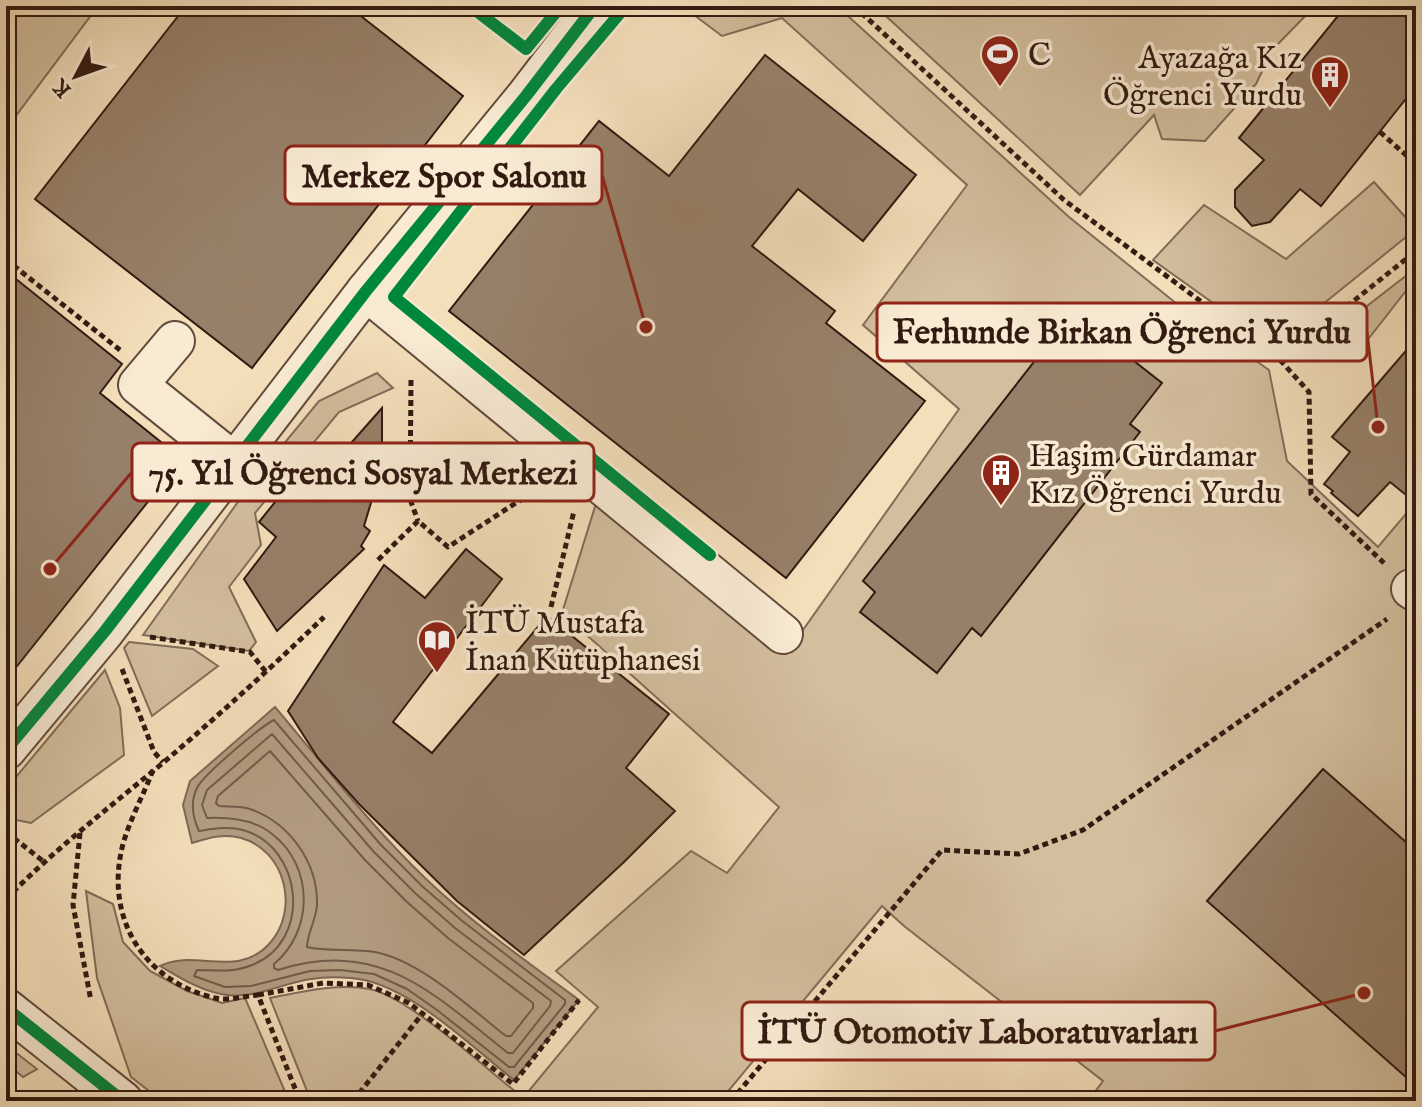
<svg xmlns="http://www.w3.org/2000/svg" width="1422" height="1107" viewBox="0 0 1422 1107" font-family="'IM FELL English',serif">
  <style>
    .green { fill: #d3be9e; stroke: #826c58; stroke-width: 2 }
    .water { fill: #b29c81; stroke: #7f6854; stroke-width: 2 }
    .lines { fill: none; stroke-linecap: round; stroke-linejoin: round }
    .shore { stroke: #725b49; stroke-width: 2 }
    .building { fill: #978069; stroke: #321a11; stroke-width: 2 }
    .minor-casing { stroke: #624b3c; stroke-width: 42 }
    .path { stroke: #321a11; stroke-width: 5; stroke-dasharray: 6 4; stroke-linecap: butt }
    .minor { stroke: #f8ead3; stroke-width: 38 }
    .cycleway-casing { stroke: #f8ead3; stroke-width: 17 }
    .cycleway { stroke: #00873e; stroke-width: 12 }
    .labels { text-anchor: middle; stroke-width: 7; stroke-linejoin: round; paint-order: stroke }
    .poi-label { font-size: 32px; fill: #321a11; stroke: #f8ead3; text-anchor: start }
    .leader { fill: none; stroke: #8f2418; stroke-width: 3 }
    .callout-dot { fill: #8f2418; stroke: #f8ead3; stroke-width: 3 }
    .callout { fill: #f8ead3; stroke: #8f2418; stroke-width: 3 }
    .callout-label { font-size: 34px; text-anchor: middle; font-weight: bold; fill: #321a11 }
  </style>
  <rect width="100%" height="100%" fill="#f4dfbb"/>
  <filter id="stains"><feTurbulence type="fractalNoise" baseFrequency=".0025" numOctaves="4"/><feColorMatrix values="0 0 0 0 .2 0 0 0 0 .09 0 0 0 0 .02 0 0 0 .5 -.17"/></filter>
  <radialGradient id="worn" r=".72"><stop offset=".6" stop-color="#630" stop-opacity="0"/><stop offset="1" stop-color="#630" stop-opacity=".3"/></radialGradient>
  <g class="green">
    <path d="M21,6H98L6,129V27Z"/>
    <path d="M682,6H837L1069,217L1182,308L1269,370L1287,461L1378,547L1416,502V1101H1088L1103,1081L904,926L882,906L720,1101H311L270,998C301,992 338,983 369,989C406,995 484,1067 516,1092H528L598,1007L556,971L691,851L727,873L779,807L562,613L598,497L786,654L959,409L863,325L967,185L782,18L722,36Z"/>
    <path d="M875,6H1315L1273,49L1256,84L1205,141L1162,139L1154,115L1080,195Z"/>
    <path d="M1374,182L1416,229L1281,338L1248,328L1153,260L1204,205L1286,259Z"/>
    <path d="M1416,268V278L1355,356L1327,337Z"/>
    <path d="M377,373L393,388L339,412L255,513L261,545L229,587L256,642L249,651L143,635L250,485L319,401Z"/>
    <path d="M129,642L193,649L218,666L152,716L124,648Z"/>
    <path d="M105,670L120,708L124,755L31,823L6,818V789Z"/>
    <path d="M86,891L113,904L123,942L150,971L187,991L222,1003L245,998L289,1101H162L131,1077L97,978Z"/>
    <path d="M6,1045L37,1069L23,1077L6,1063Z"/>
  </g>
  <path class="water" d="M275,707C324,765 370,825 425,878C472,923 526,961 579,1000L514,1080C473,1048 423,998 372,982C355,977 330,976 311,979C281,983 253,1001 221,994C199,990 179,977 160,966C195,948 237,980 270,943C300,909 285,850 241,838C224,833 208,838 192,843L183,805L190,781Z"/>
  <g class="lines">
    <g class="shore">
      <path d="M274,720L381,845L422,886L461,920L565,1000V1004L514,1067H509L437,1010L407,989L374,974L340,970L310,971L251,986L225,987L194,976L197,970C217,970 233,973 252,965C313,941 303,847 243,830C228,826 213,829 199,831C193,818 190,802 197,788C203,775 260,727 274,720Z"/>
      <path d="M272,734L374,852L415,893L455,928L551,1001L550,1006L513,1053H508C432,993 381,938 278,970L274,968V964C314,931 314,866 272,834C254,819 229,817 207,818L202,805L207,790Z"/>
      <path d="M270,751L365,860L407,902L448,938L533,1003V1008L511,1036H506C470,1008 421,961 375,952C353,948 327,952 307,947C307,934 316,920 317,905C318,863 290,823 250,809C240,806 229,807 219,806L216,803L218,796Z"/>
    </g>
  </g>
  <g class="building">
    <path d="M186,6H348L463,96L252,368L35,199Z"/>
    <path d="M1346,6H1416V86L1321,206L1300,189L1270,222L1252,226L1235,207V190L1264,160L1239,138Z"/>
    <path d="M765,55L916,175L863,241L798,189L752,246L835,311L826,323L925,401L786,578L449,311L599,121L669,176Z"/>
    <path d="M6,271L122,364L100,393L182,459L6,680Z"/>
    <path d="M1083,321L1162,383L1130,424L1140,432L981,636L972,628L937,673L860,612L875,592L863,581L1058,331L1069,340Z"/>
    <path d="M1416,339V503L1390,482L1358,516L1331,493L1333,491L1324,484L1350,452L1332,437Z"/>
    <path d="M382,408V466L364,526L370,531L361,546L364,549L277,631L244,579L276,537L259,522L292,481L307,493Z"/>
    <path d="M466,549L502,579L393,722L432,753L547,616L669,714L626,768L675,811L624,862L524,955L457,901L359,804L318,758L288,711L384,565L425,598Z"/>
    <path d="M1323,769L1416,851V1086L1207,901Z"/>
  </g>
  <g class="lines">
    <defs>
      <g id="minor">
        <path d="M366,291L783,634"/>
        <path d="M175,341L138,385L234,462"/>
        <path d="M1411,589L1416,592"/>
        <path d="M6,750L105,631L366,291L526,96L595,6"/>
        <path d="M6,1008L123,1101"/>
      </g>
    </defs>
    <use href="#minor" class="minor-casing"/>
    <g class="path">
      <path d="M854,6L1064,200L1280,360L1416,251"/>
      <path d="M1380,132L1416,164"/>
      <path d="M1416,181L1411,185L1416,190"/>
      <path d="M6,265L9,262L120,350"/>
      <path d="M1280,360L1309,392L1311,494L1384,563"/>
      <path d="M411,380L410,499L418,521"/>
      <path d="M378,560L418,521L448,547L542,486"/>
      <path d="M551,607L574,511"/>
      <path d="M150,637L250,652L266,672"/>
      <path d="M122,669L154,752L163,762"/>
      <path d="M153,770C144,794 130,819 123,844C104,916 142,981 215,998C228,1001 245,996 258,995L300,1101"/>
      <path d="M6,832L43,861"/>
      <path d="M80,833L73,905L91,1001"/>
      <path d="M6,899C55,849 110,807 164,762C219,715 272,667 324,617"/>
      <path d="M258,995L323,983L368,985L409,1003L513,1084L579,1000"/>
      <path d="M353,1101L423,1013"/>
      <path d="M731,1101L942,850L1019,854L1083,830L1387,619"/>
    </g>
    <use href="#minor" class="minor"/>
    <defs>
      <g id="cycleway">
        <path d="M470,6L526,49L561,6"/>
        <path d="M626,6L556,89L394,297L710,555"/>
        <path d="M6,750L105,631L366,291L526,96L595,6"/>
        <path d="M6,1008L123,1101"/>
      </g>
    </defs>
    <use href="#cycleway" class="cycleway-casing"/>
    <use href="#cycleway" class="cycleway"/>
  </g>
  <defs>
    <symbol id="stadium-pin" viewBox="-11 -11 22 30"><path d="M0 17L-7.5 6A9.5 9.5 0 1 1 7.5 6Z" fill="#8f2418" stroke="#f8ead3"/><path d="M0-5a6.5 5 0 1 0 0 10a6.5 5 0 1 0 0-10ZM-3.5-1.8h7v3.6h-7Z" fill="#fff"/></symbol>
    <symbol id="building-pin" viewBox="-11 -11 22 30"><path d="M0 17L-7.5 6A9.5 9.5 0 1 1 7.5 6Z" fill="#8f2418" stroke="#f8ead3"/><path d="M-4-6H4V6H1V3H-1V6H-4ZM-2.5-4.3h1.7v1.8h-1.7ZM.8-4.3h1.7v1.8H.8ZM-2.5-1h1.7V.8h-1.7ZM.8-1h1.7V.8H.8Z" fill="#fff"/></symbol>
    <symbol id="library-pin" viewBox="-11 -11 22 30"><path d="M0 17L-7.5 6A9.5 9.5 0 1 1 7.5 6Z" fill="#8f2418" stroke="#f8ead3"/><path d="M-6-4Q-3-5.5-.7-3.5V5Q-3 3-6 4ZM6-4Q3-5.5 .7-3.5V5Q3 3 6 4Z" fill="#fff"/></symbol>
  </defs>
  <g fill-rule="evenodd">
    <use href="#stadium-pin" x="978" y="32" width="44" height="60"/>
    <use href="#building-pin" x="1308" y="53" width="44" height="60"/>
    <use href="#building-pin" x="979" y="451" width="44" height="60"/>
    <use href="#library-pin" x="415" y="618" width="44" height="60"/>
  </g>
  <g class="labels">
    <g class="poi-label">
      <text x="1028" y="65">C</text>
      <text x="1302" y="68" text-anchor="end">Ayazağa Kız<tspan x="1302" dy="37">Öğrenci Yurdu</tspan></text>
      <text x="1029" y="466">Haşim Gürdamar<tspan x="1029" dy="37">Kız Öğrenci Yurdu</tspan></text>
      <text x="465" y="633">İTÜ Mustafa<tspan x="465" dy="37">İnan Kütüphanesi</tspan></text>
    </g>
  </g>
  <path class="leader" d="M646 327L602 175M1378 427L1367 332M50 569L132 472M1364 993L1215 1031"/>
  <g class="callout-dot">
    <circle cx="646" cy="327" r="8"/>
    <circle cx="1378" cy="427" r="8"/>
    <circle cx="50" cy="569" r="8"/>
    <circle cx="1364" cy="993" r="8"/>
  </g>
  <g class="callout">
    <rect x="285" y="146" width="317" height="58" rx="8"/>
    <rect x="877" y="303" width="490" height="58" rx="8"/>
    <rect x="132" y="443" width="462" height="58" rx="8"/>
    <rect x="742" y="1002" width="473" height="58" rx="8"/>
  </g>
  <g class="callout-label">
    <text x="444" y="187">Merkez Spor Salonu</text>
    <text x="1122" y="343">Ferhunde Birkan Öğrenci Yurdu</text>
    <text x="363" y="484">75. Yıl Öğrenci Sosyal Merkezi</text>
    <text x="978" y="1043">İTÜ Otomotiv Laboratuvarları</text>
  </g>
  <rect width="1422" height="1107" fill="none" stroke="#f4dfbb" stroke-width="32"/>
  <rect x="8" y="8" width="1406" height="1091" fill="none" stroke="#321a11" stroke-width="4"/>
  <rect x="16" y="16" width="1390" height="1075" fill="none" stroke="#321a11" stroke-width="2"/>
  <g transform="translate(76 76) rotate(229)" stroke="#f8ead3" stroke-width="6" paint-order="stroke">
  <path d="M0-6L14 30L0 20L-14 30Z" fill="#321a11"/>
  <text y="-12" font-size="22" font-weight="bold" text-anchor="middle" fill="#321a11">K</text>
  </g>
  <rect width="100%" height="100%" filter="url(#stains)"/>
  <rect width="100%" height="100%" fill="url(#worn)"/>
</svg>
